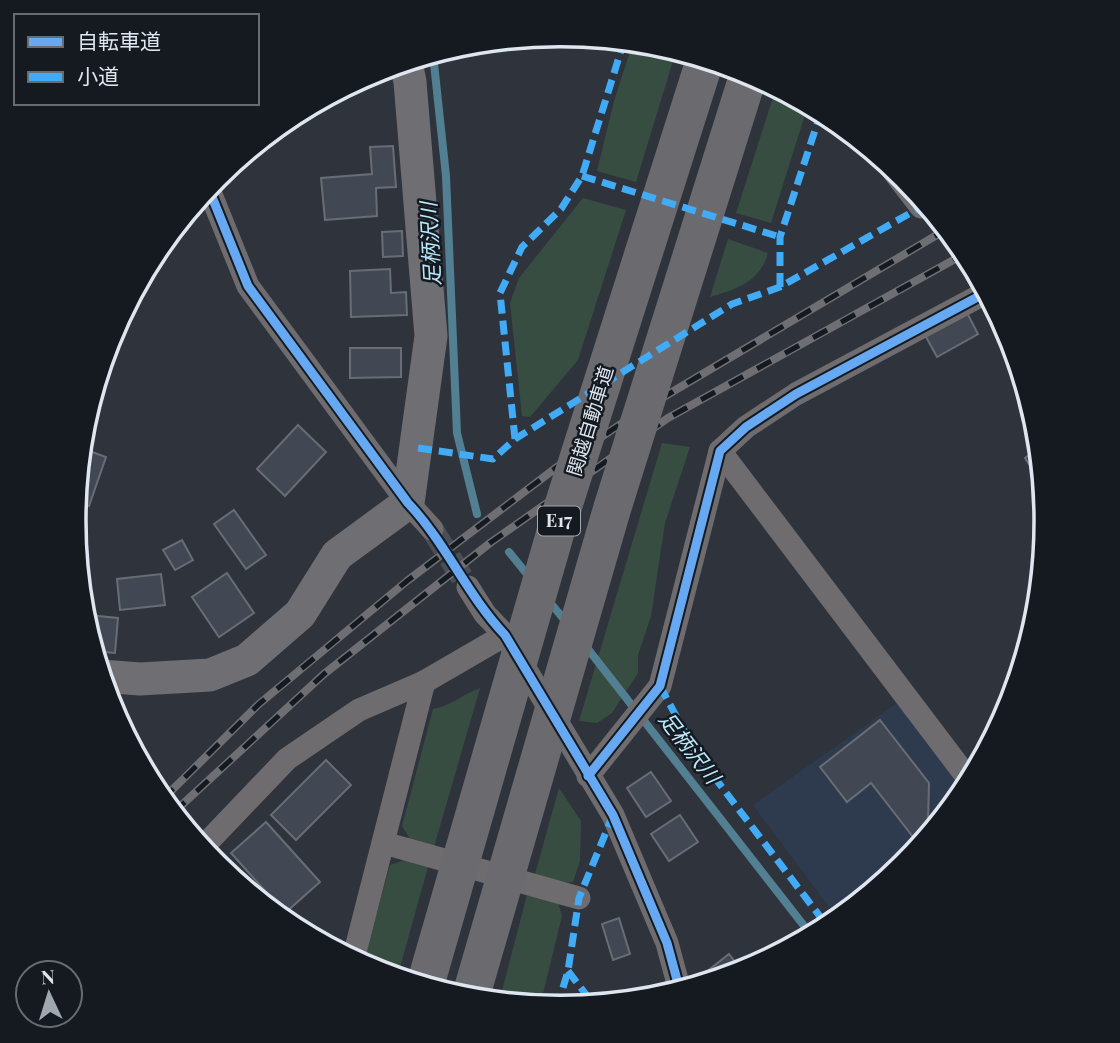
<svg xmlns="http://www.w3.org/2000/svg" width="1120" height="1043" viewBox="0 0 1120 1043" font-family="'Playfair Display','Noto Sans JP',serif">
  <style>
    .built { fill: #2e3b4f }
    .green { fill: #374d42 }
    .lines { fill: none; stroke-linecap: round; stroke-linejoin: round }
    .stream { stroke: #527f91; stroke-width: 8 }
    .building { fill: #424853; stroke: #686d75; stroke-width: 2 }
    .street-tunnel { stroke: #494e57; stroke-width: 23; stroke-dasharray: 23 11; stroke-linecap: butt }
    .street { stroke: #6e6c6e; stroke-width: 23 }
    .secondary { stroke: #6f6e72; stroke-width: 33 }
    .rail-casing { stroke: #6e6e73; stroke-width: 8 }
    .rail { stroke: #151a21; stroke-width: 5; stroke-dasharray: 16; stroke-linecap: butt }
    .highway-bridge { stroke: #6a6a6f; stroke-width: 38 }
    .quiet { stroke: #42abf6; stroke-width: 7; stroke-dasharray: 14 7; stroke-linecap: butt }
    .cycleway-casing { stroke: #151a21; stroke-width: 13 }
    .cycleway { stroke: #66a8f1; stroke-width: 9 }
    .labels { text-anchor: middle; stroke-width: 5; stroke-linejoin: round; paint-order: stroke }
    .shield { fill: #151a21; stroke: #a2a9b2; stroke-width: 2 }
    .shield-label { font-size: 18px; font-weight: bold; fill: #dfe6f0 }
    .street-label { font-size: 19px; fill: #dfe6f0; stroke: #151a21 }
    .water-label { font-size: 21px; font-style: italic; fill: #bbe9fc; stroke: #151a21 }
    .rim { fill: none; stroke: #dfe6f0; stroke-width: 3.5 }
  </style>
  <rect width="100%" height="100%" fill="#2e333c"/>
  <path class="built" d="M897,703L964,792L904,866L838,919L753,805Z"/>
  <g class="green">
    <path d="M633,42L676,51L636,182L597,171L614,101Z"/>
    <path d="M776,88L808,105L771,223L736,213Z"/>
    <path d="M583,198L626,210L578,360L530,417L522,416L510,303L519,278Z"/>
    <path d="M728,239L768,253C760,282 737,289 710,297Z"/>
    <path d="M662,443L690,447L665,523L651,616L638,655V673L612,713L597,723L579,721Z"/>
    <path d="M480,688L434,847L411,841L402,826L433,709C451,706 463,694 480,688Z"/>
    <path d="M559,788L581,821L580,861L573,882L565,883L535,874Z"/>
    <path d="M405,860L428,867L397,978L362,965L390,865Z"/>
    <path d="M527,895L558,902L562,916L540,1006L499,1002Z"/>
  </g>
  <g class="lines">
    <g class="stream">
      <path d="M433,54L446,176L457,433L477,514"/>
      <path d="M509,552L531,579"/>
      <path d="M548,600L567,623"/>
      <path d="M584,644L812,936"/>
    </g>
  </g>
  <g class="building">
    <path d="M382,70L383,79L350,85L374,72Z"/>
    <path d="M393,146L396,187L376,188L377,216L325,220L321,178L372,174L370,147Z"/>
    <path d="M402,231L403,256L383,257L382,232Z"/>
    <path d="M390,269L391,293L406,292L407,315L351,317L350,271Z"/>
    <path d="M962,303L978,334L937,357L920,326Z"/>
    <path d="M350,348H401V377L350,378Z"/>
    <path d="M298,425L326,452L285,496L257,469Z"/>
    <path d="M81,448L106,457L89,506L75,502Z"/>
    <path d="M1039,448L1043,484H1042L1025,458Z"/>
    <path d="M234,510L266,555L246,569L214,524Z"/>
    <path d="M182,540L193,560L175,570L163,550Z"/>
    <path d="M227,573L254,613L219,637L192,597Z"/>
    <path d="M161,574L165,605L120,610L117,579Z"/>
    <path d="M88,615L118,618L115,653L93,651L87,629Z"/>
    <path d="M880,720L929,783L928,822H939L920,846L871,783L847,802L820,767Z"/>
    <path d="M326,760L351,785L296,840L271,815Z"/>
    <path d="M651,772L671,801L646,817L627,788Z"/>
    <path d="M680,815L698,842L669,861L651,834Z"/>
    <path d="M266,822L320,882L285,913L231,853Z"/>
    <path d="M619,918L630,954L613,960L602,924Z"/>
    <path d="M729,954L743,972L700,985L696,980Z"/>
    <path d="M645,988L648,999L625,1002L623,995Z"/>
  </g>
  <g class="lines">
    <path class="street-tunnel" d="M432,529L468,587"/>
    <g class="street">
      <path d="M887,163L921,207L926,204"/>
      <path d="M208,187L248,286L408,503L432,529"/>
      <path d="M720,451L970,781"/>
      <path d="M468,587L485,614L505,635L613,815L667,943L680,991"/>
      <path d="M588,776L660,686L720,451L746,427L796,394L987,292"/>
      <path d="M384,843L579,898"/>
      <path d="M202,848L287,759L359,710L424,682L505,635"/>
      <path d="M353,960L424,682"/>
    </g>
    <path class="secondary" d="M101,676L140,679L210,675L247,660L300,614L337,555L408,503L431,336L410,82L406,62"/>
    <defs>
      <g id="rail">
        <path d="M162,800L259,704L407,581L557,467L640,411L947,229"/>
        <path d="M173,813L324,674L490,543L611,458L668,418L966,253"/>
      </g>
    </defs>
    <use href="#rail" class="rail-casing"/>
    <use href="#rail" class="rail"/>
    <g class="highway-bridge">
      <path d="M425,986L561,513L705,60"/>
      <path d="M470,999L612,509L749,73"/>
    </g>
    <g class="quiet">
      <path d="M582,176L780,237"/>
      <path d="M780,287V237L821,112"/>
      <path d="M515,439L500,293L522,247L561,209L582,176L624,41"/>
      <path d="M418,448L493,459L515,439L732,304L780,287L921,207"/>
      <path d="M660,686L696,753L828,927"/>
      <path d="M568,971L594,1005"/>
      <path d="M557,1008L568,971L579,898L613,815"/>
    </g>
    <defs>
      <g id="cycleway">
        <path d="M208,187L248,286L408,503C446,543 467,595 505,635L613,815L667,943L680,991"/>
        <path d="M588,776L660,686L720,451L746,427L796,394L987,292"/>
      </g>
    </defs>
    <use href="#cycleway" class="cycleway-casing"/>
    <use href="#cycleway" class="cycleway"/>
  </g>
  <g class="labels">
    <rect class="shield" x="538" y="506.5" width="42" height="29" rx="5"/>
    <g class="shield-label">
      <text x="559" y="527">E17</text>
    </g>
    <g class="street-label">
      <text transform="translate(590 421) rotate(-73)" y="7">関越自動車道</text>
    </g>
    <g class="water-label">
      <text transform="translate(431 244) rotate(-93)" y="7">足柄沢川</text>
      <text transform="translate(689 748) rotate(52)" y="7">足柄沢川</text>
    </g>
  </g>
  <path d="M0 0H1120V1043H0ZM86 521a474 474 0 1 1 948 0a474 474 0 1 1-948 0Z" fill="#151a21" fill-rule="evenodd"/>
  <path class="rim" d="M86 521a474 474 0 1 1 948 0a474 474 0 1 1-948 0Z"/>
  <rect x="14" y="14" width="245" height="91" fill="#151a21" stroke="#666c74" stroke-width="2"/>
  <rect x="28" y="37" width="35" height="10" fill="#66a8f1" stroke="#666c74" stroke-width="2"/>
  <text x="77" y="49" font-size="21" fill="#dfe6f0">自転車道</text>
  <rect x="28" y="72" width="35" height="10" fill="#42abf6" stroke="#666c74" stroke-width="2"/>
  <text x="77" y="84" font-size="21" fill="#dfe6f0">小道</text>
  <g transform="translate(49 994) rotate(356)"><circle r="33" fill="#151a21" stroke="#666c74" stroke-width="2"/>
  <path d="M0-5L12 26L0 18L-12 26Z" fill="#a1a7b1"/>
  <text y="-10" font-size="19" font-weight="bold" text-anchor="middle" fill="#dfe6f0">N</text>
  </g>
</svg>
